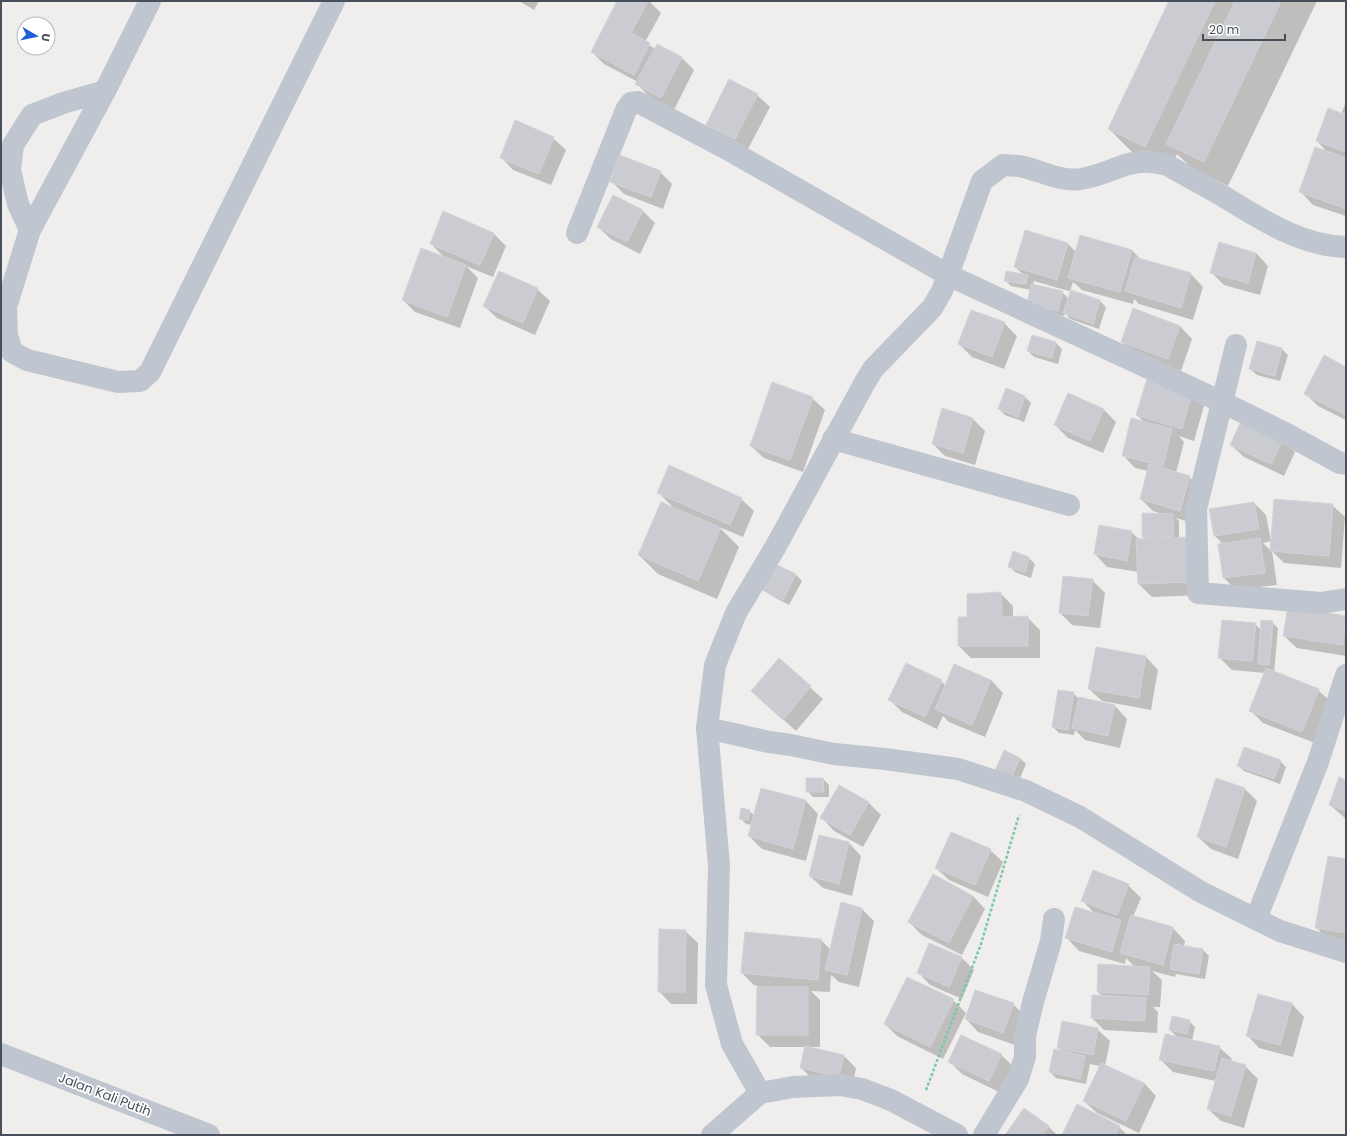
<svg xmlns="http://www.w3.org/2000/svg" width="1347" height="1136" viewBox="0 0 1347 1136" font-family="Poppins,sans-serif">
  <style>
    .shadow { fill: #0003; fill-rule: evenodd }
    .building { fill: #caccd2; stroke: #d2d3d9 }
    .lines { fill: none; stroke-linecap: round; stroke-linejoin: round }
    .path { stroke: #77c9a9; stroke-width: 2.5; stroke-dasharray: 3 2; stroke-linecap: butt }
    .minor { stroke: #bfc6cf; stroke-width: 22 }
    .labels { text-anchor: middle; stroke-width: 3.5; stroke-linejoin: round; paint-order: stroke }
    .street-label { font-size: 13px; fill: #474f5a; stroke: #fff }
  </style>
  <rect width="100%" height="100%" fill="#f0eeed"/>
  <g class="shadow">
    <path d="M519,1H539L534,10Z"/>
    <path d="M618,1H649L661,13L645,42L655,49L682,58L694,70L674,110L649,96L637,84L638,82L604,64L592,52Z"/>
    <path d="M1170,1H1317L1228,186L1192,168L1177,154L1169,171L1133,153L1109,129Z"/>
    <path d="M757,95L770,107L747,151L720,137L707,125Z"/>
    <path d="M1346,101V116L1342,112Z"/>
    <path d="M1346,116V216L1313,205L1301,192L1328,153L1317,141Z"/>
    <path d="M553,138L566,150L551,185L513,170L501,157Z"/>
    <path d="M660,172L672,184L663,209L624,194L611,181Z"/>
    <path d="M614,196L643,211L655,223L640,254L611,239L598,227Z"/>
    <path d="M1026,232L1068,244L1076,252L1132,250L1141,260L1191,274L1203,287L1193,320L1139,304L1134,299L1133,304L1082,290L1073,282L1070,291L1100,301L1106,307L1099,329L1070,319L1065,313L1064,316L1034,309L1031,290L1011,286L1005,280L1024,275L1015,267ZM1034,281L1072,292L1069,299L1062,292L1033,285Z"/>
    <path d="M493,233L506,246L493,277L466,266L478,278L460,328L415,312L403,300L445,258L431,244Z"/>
    <path d="M1256,253L1268,266L1260,295L1224,285L1211,272Z"/>
    <path d="M537,289L550,301L535,335L497,318L484,306Z"/>
    <path d="M1133,310L1180,326L1192,339L1181,371L1134,354L1122,342Z"/>
    <path d="M1004,323L1017,336L1004,369L972,357L959,344Z"/>
    <path d="M1032,337L1056,343L1062,349L1058,364L1034,357L1028,351Z"/>
    <path d="M1282,349L1288,355L1280,381L1257,375L1250,369Z"/>
    <path d="M1346,368V420L1318,406L1305,393Z"/>
    <path d="M1192,394L1204,406L1194,441L1179,436L1184,442L1176,473L1189,477L1202,489L1193,523L1176,518L1179,521V539L1204,595L1152,597L1139,584V572L1107,567L1095,554L1131,532L1140,540H1147L1143,536L1162,514L1153,511L1141,499L1148,471L1135,468L1123,455L1145,423L1137,415Z"/>
    <path d="M1069,395L1104,410L1116,422L1103,453L1068,438L1055,425Z"/>
    <path d="M1025,397L1031,403L1024,422L1005,415L999,409Z"/>
    <path d="M812,398L825,410L803,472L764,458L751,446Z"/>
    <path d="M973,419L985,431L975,465L945,456L933,444Z"/>
    <path d="M1282,440L1295,452L1284,476L1244,457L1231,445Z"/>
    <path d="M659,493L741,499L754,511L743,537L719,527L739,547L717,599L658,574L639,555L674,508Z"/>
    <path d="M1254,503L1266,515L1271,541L1263,543L1271,551L1332,505L1345,517L1341,568L1284,563L1272,551L1277,585L1236,590L1224,578L1223,544L1215,536Z"/>
    <path d="M1029,558L1035,564L1031,578L1015,572L1009,566Z"/>
    <path d="M796,575L802,581L789,605L770,595L763,589Z"/>
    <path d="M1092,580L1105,593L1100,628L1072,625L1060,613Z"/>
    <path d="M1000,593L1013,606V618L1027,617L1040,630V658H971L959,646L968,618Z"/>
    <path d="M1289,608L1346,617V656L1297,648L1284,636Z"/>
    <path d="M1272,622L1278,628L1274,673L1318,690L1331,702L1315,743L1263,723L1250,710L1265,673L1232,670L1219,657L1255,624L1261,630Z"/>
    <path d="M1146,657L1158,670L1151,710L1102,701L1089,689Z"/>
    <path d="M779,660L823,699L796,731L752,691Z"/>
    <path d="M991,680L1003,693L985,737L949,722L943,716L937,729L902,712L890,700L941,681L946,686Z"/>
    <path d="M1073,693L1079,699L1115,706L1127,719L1120,748L1085,740L1075,730L1074,735L1059,733L1053,727Z"/>
    <path d="M1004,752L1020,758L1026,764L1015,790Z"/>
    <path d="M1280,761L1286,767L1280,784L1244,771L1238,765Z"/>
    <path d="M807,779H823L829,785V797H813L807,791Z"/>
    <path d="M1217,780L1245,789L1257,801L1238,859L1211,849L1198,837Z"/>
    <path d="M1346,781V819L1330,805Z"/>
    <path d="M840,786L869,803L881,815L863,847L834,831L822,818Z"/>
    <path d="M762,789L806,801L818,814L806,861L762,849L749,836L752,825L746,824L740,818L749,811L755,816Z"/>
    <path d="M820,836L849,843L861,856L852,896L823,888L810,876Z"/>
    <path d="M990,850L1003,862L988,897L949,880L936,868Z"/>
    <path d="M1346,860V943L1328,940L1316,927Z"/>
    <path d="M1128,885L1141,898L1133,917L1173,928L1185,941L1184,946L1203,950L1209,956L1205,979L1176,974L1175,977L1152,971L1162,980L1160,1007H1153L1158,1012L1157,1033L1104,1030L1092,1018L1103,997L1098,992L1135,967L1126,958L1125,964L1079,951L1067,938L1095,914L1082,900Z"/>
    <path d="M973,896L985,909L962,955L922,935L909,922Z"/>
    <path d="M842,904L862,909L874,921L859,987L839,982L831,975L830,992L811,991L820,1000V1047H807L844,1056L856,1068L852,1089L814,1080L801,1068L806,1047H770L757,1034L758,986L754,985L742,973L746,933L821,940L831,950Z"/>
    <path d="M685,931L698,943L697,1004H671L659,991Z"/>
    <path d="M930,944L962,958L974,970L962,999L930,985L918,972Z"/>
    <path d="M953,1000L966,1013L943,1059L897,1036L885,1024Z"/>
    <path d="M1013,1004L1026,1017L1015,1045L978,1032L966,1019Z"/>
    <path d="M1292,1004L1304,1017L1293,1057L1259,1048L1247,1035Z"/>
    <path d="M1189,1021L1195,1027L1192,1041L1219,1047L1232,1059L1231,1062L1245,1066L1258,1079L1244,1128L1221,1121L1208,1109L1216,1081L1173,1072L1160,1059L1178,1038L1170,1030Z"/>
    <path d="M1097,1029L1110,1041L1105,1066L1144,1083L1156,1096L1139,1133L1097,1113L1084,1101L1100,1066L1090,1064L1086,1084L1056,1078L1050,1072L1062,1052L1058,1048Z"/>
    <path d="M1001,1055L1014,1067L1001,1093L962,1074L950,1062Z"/>
    <path d="M1048,1126L1057,1135H1007Z"/>
    <path d="M1119,1127L1127,1135H1063Z"/>
  </g>
  <g class="building">
    <path d="M617,1H648L631,33L650,43L634,75L591,52Z"/>
    <path d="M1169,1H1215L1145,147L1108,129Z"/>
    <path d="M1235,1H1281L1204,162L1166,144Z"/>
    <path d="M657,44L682,57L661,98L635,84Z"/>
    <path d="M729,79L758,94L735,139L706,125Z"/>
    <path d="M1328,108L1346,115V152L1316,141Z"/>
    <path d="M515,120L554,137L539,174L500,158Z"/>
    <path d="M1315,147L1346,158V209L1299,192Z"/>
    <path d="M620,155L661,171L651,197L610,182Z"/>
    <path d="M613,195L643,210L627,242L597,227Z"/>
    <path d="M443,211L494,233L480,265L430,244Z"/>
    <path d="M1025,230L1068,243L1057,280L1014,267Z"/>
    <path d="M1080,235L1132,250L1120,292L1068,278Z"/>
    <path d="M1219,242L1256,253L1248,283L1210,273Z"/>
    <path d="M421,248L466,265L447,317L402,300Z"/>
    <path d="M1135,257L1191,273L1181,308L1125,291Z"/>
    <path d="M499,271L538,288L523,323L483,306Z"/>
    <path d="M1006,271L1028,275L1026,284L1004,281Z"/>
    <path d="M1031,284L1063,291L1058,311L1027,304Z"/>
    <path d="M1071,290L1100,300L1093,324L1063,313Z"/>
    <path d="M1133,308L1180,326L1168,359L1121,342Z"/>
    <path d="M971,310L1005,322L992,357L958,344Z"/>
    <path d="M1032,335L1056,342L1052,358L1027,351Z"/>
    <path d="M1257,341L1282,348L1275,376L1249,369Z"/>
    <path d="M1324,355L1346,367V415L1304,394Z"/>
    <path d="M1147,379L1192,393L1182,429L1136,415Z"/>
    <path d="M772,382L813,397L790,460L750,446Z"/>
    <path d="M1006,388L1025,396L1018,417L998,409Z"/>
    <path d="M1068,393L1104,409L1090,441L1054,425Z"/>
    <path d="M942,408L973,418L963,453L932,444Z"/>
    <path d="M1131,418L1172,429L1163,466L1122,456Z"/>
    <path d="M1242,419L1283,439L1271,464L1230,445Z"/>
    <path d="M1149,464L1190,476L1180,511L1140,499Z"/>
    <path d="M669,465L742,498L730,525L657,493Z"/>
    <path d="M1274,499L1333,504L1329,556L1270,551Z"/>
    <path d="M661,502L721,528L698,581L638,555Z"/>
    <path d="M1254,502L1259,529L1214,536L1209,509Z"/>
    <path d="M1142,513L1173,514V537H1142Z"/>
    <path d="M1099,525L1132,531L1127,561L1094,554Z"/>
    <path d="M1191,537L1192,582L1138,584L1136,539Z"/>
    <path d="M1260,538L1265,573L1223,578L1218,544Z"/>
    <path d="M1013,551L1029,557L1025,572L1008,567Z"/>
    <path d="M775,564L796,574L783,600L762,590Z"/>
    <path d="M1063,576L1093,579L1088,616L1059,613Z"/>
    <path d="M1001,592L1002,617L1028,616V646H958V617H967V594Z"/>
    <path d="M1288,606L1346,616L1343,645L1283,636Z"/>
    <path d="M1222,620L1256,623L1252,661L1218,658Z"/>
    <path d="M1261,620L1273,621L1269,665L1258,664Z"/>
    <path d="M1096,647L1146,656L1139,698L1088,689Z"/>
    <path d="M779,658L811,686L783,720L751,691Z"/>
    <path d="M906,663L942,680L925,717L888,700Z"/>
    <path d="M954,664L991,680L972,725L935,709Z"/>
    <path d="M1266,668L1319,689L1302,732L1249,711Z"/>
    <path d="M1058,690L1074,692L1068,730L1052,727Z"/>
    <path d="M1079,697L1115,705L1108,736L1072,728Z"/>
    <path d="M1244,747L1281,760L1274,779L1237,766Z"/>
    <path d="M1004,750L1020,758L1008,785L992,778Z"/>
    <path d="M1339,777L1346,780V811L1329,805Z"/>
    <path d="M806,778H823L824,792H806Z"/>
    <path d="M1216,778L1245,788L1226,847L1197,837Z"/>
    <path d="M839,785L869,802L850,835L820,818Z"/>
    <path d="M761,788L806,800L793,849L748,836Z"/>
    <path d="M741,808L750,810L748,820L739,819Z"/>
    <path d="M951,832L991,849L975,885L935,868Z"/>
    <path d="M819,835L849,842L839,884L809,876Z"/>
    <path d="M1328,856L1346,859V933L1315,928Z"/>
    <path d="M1093,870L1129,884L1117,915L1081,901Z"/>
    <path d="M933,874L973,896L949,943L908,922Z"/>
    <path d="M841,902L862,908L847,975L825,970Z"/>
    <path d="M1075,907L1121,920L1112,952L1065,938Z"/>
    <path d="M1131,915L1173,927L1163,965L1120,953Z"/>
    <path d="M659,929L686,930L685,992H658Z"/>
    <path d="M745,932L821,939L818,980L741,973Z"/>
    <path d="M929,943L962,957L949,987L917,973Z"/>
    <path d="M1174,944L1203,949L1199,974L1170,969Z"/>
    <path d="M1098,964L1150,967L1148,995L1097,992Z"/>
    <path d="M907,977L954,999L930,1047L884,1024Z"/>
    <path d="M757,987H808V1035H756Z"/>
    <path d="M975,990L1014,1003L1003,1033L965,1019Z"/>
    <path d="M1258,994L1292,1003L1280,1045L1246,1036Z"/>
    <path d="M1092,995L1146,998L1145,1021L1091,1018Z"/>
    <path d="M1172,1016L1190,1020L1187,1034L1169,1030Z"/>
    <path d="M1062,1021L1098,1028L1093,1055L1057,1048Z"/>
    <path d="M1165,1034L1220,1046L1214,1071L1159,1060Z"/>
    <path d="M961,1035L1002,1054L989,1081L948,1062Z"/>
    <path d="M805,1046L844,1055L839,1077L800,1068Z"/>
    <path d="M1054,1049L1085,1056L1080,1079L1049,1072Z"/>
    <path d="M1222,1058L1246,1065L1231,1116L1207,1109Z"/>
    <path d="M1101,1063L1144,1083L1126,1121L1083,1101Z"/>
    <path d="M1077,1104L1120,1126L1115,1135H1062Z"/>
    <path d="M1024,1108L1049,1126L1042,1135H1005Z"/>
  </g>
  <g class="lines">
    <path class="path" d="M926,1090L981,944L1019,815"/>
    <g class="minor">
      <path d="M150,1L105,91L30,230L6,307L7,335L12,352L27,360L118,382L140,381L150,372L334,1"/>
      <path d="M30,230L18,204L10,170L13,145L32,115L63,103L105,91"/>
      <path d="M577,233L626,110L631,103L638,102L727,149L948,275L1222,402L1281,431L1340,463L1346,464"/>
      <path d="M1236,345L1196,509L1198,593L1321,603L1346,599"/>
      <path d="M833,439L1069,505"/>
      <path d="M707,728L769,742L791,745L834,754L885,759L958,769L1026,791L1080,817L1201,892L1280,931L1346,952"/>
      <path d="M1256,919L1318,762L1346,675"/>
      <path d="M1,1054L209,1135"/>
      <path d="M760,1093L732,1044L716,985L719,865L707,728L715,665L736,613L776,546L864,384L873,369L932,308L942,291L948,275L982,181L1003,165C1010,166 1018,165 1024,167C1043,172 1062,182 1081,179C1114,174 1130,154 1167,165C1185,175 1203,185 1221,195C1259,218 1300,246 1346,247"/>
      <path d="M712,1135L760,1093L793,1087L840,1085L862,1089L891,1100L957,1135"/>
      <path d="M984,1135L1018,1079L1025,1057V1036L1033,1002L1051,941L1054,919"/>
    </g>
  </g>
  <g class="labels">
    <g class="street-label">
      <text transform="translate(105 1094) rotate(21)" y="5">Jalan Kali Putih</text>
    </g>
  </g>
  <rect width="1347" height="1136" fill="none" stroke="#474f5a" stroke-width="4"/>
  <g transform="translate(36 36) rotate(99)"><circle r="19" fill="#ffffff" stroke="#b5b9bd"/>
  <path d="M0-3L7 15L0 10L-7 15Z" fill="#215dd7"/>
  <text y="-6" font-size="11" font-weight="bold" text-anchor="middle" fill="#474f5a">U</text>
  </g>
  <path d="M1203 34v6h82v-6" fill="none" stroke="#474f5a" stroke-width="2"/>
  <text x="1209" y="34" font-size="12" fill="#474f5a" stroke="#ffffff" stroke-width="3" paint-order="stroke">20 m</text>
</svg>
